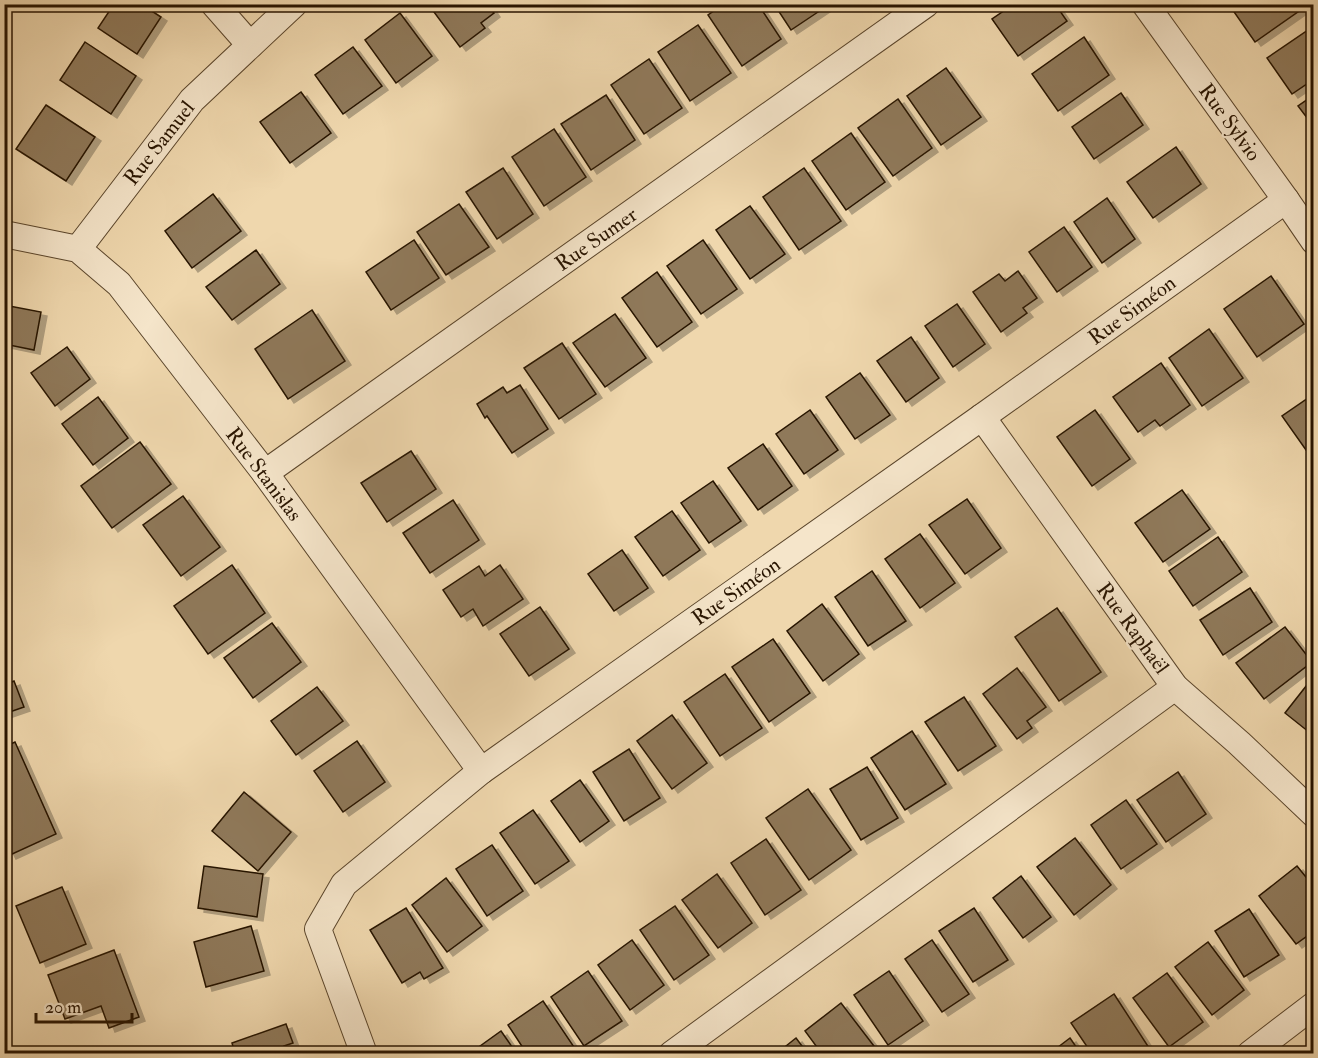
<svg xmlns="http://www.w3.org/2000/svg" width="1318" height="1058" viewBox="0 0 1318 1058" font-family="'IM FELL Double Pica',serif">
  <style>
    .building { fill: #8f795a; stroke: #281400; stroke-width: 1.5; filter: url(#shadow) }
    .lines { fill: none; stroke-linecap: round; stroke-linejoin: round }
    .street-casing { stroke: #5a452b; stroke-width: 28 }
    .street { stroke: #f5e5ca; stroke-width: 26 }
    .labels { text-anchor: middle; stroke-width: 4.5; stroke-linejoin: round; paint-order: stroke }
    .street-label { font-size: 21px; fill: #281400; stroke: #f5e5ca }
  </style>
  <defs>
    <filter id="shadow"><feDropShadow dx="6" dy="4" stdDeviation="0" flood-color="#0004"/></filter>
  </defs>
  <rect width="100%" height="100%" fill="#efd7ad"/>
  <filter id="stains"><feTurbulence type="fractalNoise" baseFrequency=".00333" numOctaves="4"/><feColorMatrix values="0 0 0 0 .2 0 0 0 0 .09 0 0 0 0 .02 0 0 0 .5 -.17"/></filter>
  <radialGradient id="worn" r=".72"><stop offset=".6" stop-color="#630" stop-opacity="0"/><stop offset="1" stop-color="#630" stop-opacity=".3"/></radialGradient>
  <g class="building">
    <path d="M114,4H141L161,17L137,54L98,28Z"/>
    <path d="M428,4H488L494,13L481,23L485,28L460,47Z"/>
    <path d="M724,4H758L781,39L742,66L708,15Z"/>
    <path d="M774,4H825L827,6L791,30Z"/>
    <path d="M1014,4H1055L1067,21L1018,56L992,19Z"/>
    <path d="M1239,4H1298L1302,9L1255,42L1232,9Z"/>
    <path d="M400,13L432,56L396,83L365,40Z"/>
    <path d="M698,25L731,73L690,101L658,52Z"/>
    <path d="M1314,26V79L1292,94L1267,58Z"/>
    <path d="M1084,37L1109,75L1058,111L1032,74Z"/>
    <path d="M85,42L136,76L111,114L60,80Z"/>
    <path d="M353,47L382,86L343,114L315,75Z"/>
    <path d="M649,59L682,108L644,134L611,85Z"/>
    <path d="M946,68L981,117L941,145L907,96Z"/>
    <path d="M301,92L331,133L290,163L260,122Z"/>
    <path d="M1121,93L1143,125L1094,159L1072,127Z"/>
    <path d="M606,95L635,140L591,170L561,124Z"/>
    <path d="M1314,95V127L1298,106Z"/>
    <path d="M898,99L932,148L893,176L858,128Z"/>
    <path d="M46,105L95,137L66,181L16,149Z"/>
    <path d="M554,129L586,177L544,206L512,157Z"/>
    <path d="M851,133L885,182L846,210L812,161Z"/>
    <path d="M1176,147L1201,184L1153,218L1127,182Z"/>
    <path d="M503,168L533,214L497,239L466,192Z"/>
    <path d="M804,168L841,221L799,250L763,197Z"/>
    <path d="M213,194L241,231L192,268L165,231Z"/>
    <path d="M1107,198L1135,239L1102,263L1074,222Z"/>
    <path d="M459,204L489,247L446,275L417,232Z"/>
    <path d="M750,206L785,254L750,279L716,230Z"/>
    <path d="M1064,227L1092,267L1057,292L1029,252Z"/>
    <path d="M414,240L439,278L391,310L366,272Z"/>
    <path d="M703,240L737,289L701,314L667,266Z"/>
    <path d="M256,250L280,284L232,320L206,287Z"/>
    <path d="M1018,271L1037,298L1023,308L1027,313L1001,332L973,292L999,274L1005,281Z"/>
    <path d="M657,272L692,322L657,347L622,298Z"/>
    <path d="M1271,276L1304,324L1257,357L1224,309Z"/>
    <path d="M957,304L985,344L953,367L925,326Z"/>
    <path d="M4,305L41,312L34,350L4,344Z"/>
    <path d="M312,310L345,361L288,399L255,349Z"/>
    <path d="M615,314L646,358L605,387L573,343Z"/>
    <path d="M1209,329L1243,378L1202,406L1169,358Z"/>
    <path d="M911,337L939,378L906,402L877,361Z"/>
    <path d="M562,343L596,394L559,419L524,368Z"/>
    <path d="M67,347L90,379L55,406L31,373Z"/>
    <path d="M1161,363L1190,405L1160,426L1155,420L1138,432L1113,397Z"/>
    <path d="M860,373L890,415L855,439L826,397Z"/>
    <path d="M520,385L548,429L512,453L487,416L485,418L477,404L503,387L507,393Z"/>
    <path d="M1314,394V445L1306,450L1282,416Z"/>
    <path d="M98,397L128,438L93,465L62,424Z"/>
    <path d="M810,410L838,450L804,474L776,434Z"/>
    <path d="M1095,410L1130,459L1092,486L1057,437Z"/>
    <path d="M140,442L171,484L112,528L81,486Z"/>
    <path d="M763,444L792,486L758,510L728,468Z"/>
    <path d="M411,451L436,489L387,522L361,483Z"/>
    <path d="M713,481L741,521L709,543L681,503Z"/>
    <path d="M1182,490L1210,529L1163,562L1135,523Z"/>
    <path d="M183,496L220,547L181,576L143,525Z"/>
    <path d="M967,499L1001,548L965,574L929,525Z"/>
    <path d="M453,500L479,540L430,573L403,533Z"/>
    <path d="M672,511L700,550L663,576L635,537Z"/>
    <path d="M920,534L955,583L920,608L885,559Z"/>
    <path d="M1218,537L1242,572L1193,606L1169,571Z"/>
    <path d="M622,550L648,588L614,611L588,574Z"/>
    <path d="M232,565L265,613L208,654L174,606Z"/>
    <path d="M500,565L523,599L483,626L473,609L461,617L443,590L479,566L485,576Z"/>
    <path d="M872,571L906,621L868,646L835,597Z"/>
    <path d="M1250,588L1272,622L1223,655L1200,620Z"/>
    <path d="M822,604L859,654L823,681L787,631Z"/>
    <path d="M540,607L569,649L529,676L500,634Z"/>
    <path d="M1057,608L1101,672L1059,701L1015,637Z"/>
    <path d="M272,623L301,662L253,698L224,658Z"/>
    <path d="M1285,627L1312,662L1264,699L1236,663Z"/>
    <path d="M773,639L810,693L769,722L732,667Z"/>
    <path d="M1017,668L1046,707L1027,721L1032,728L1017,739L983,694Z"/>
    <path d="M725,674L762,728L720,756L684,702Z"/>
    <path d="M1314,676V736L1285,713Z"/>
    <path d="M4,678L7,684L14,681L24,707L4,714Z"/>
    <path d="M317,687L343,721L296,755L271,721Z"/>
    <path d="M964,697L996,746L958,771L925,722Z"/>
    <path d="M672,715L707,763L672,789L637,741Z"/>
    <path d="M912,731L946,784L905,810L871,758Z"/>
    <path d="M357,741L385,782L343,812L314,771Z"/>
    <path d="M15,742L56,834L10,855L4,843V747Z"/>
    <path d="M629,749L660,798L624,821L593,772Z"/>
    <path d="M867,767L898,818L861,840L830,789Z"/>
    <path d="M1178,772L1206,814L1166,842L1137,800Z"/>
    <path d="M580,780L609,821L580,842L551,801Z"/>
    <path d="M808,789L851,850L809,880L766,818Z"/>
    <path d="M244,792L291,832L258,871L212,831Z"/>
    <path d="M1126,800L1157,844L1121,869L1091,825Z"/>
    <path d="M533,810L569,861L535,884L500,833Z"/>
    <path d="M1075,838L1111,885L1074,915L1037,867Z"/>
    <path d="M766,839L801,890L765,915L731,863Z"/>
    <path d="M492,845L523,891L487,916L456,869Z"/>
    <path d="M204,866L263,874L257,917L198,908Z"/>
    <path d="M1297,866L1314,887V931L1296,944L1259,896Z"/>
    <path d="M717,874L752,923L718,948L682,900Z"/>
    <path d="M1021,876L1051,917L1023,938L993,898Z"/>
    <path d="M446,878L482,926L447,952L412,905Z"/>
    <path d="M62,887L86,944L40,963L16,906Z"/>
    <path d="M675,906L709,955L674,980L640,930Z"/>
    <path d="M406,908L443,968L424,979L420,972L402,983L370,930Z"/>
    <path d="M974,908L1008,960L973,982L939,931Z"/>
    <path d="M1249,909L1279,955L1244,977L1215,931Z"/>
    <path d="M251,926L264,971L206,987L194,942Z"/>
    <path d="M632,940L664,985L630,1010L598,965Z"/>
    <path d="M932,940L969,994L942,1012L905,959Z"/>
    <path d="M1208,942L1244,990L1212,1015L1175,967Z"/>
    <path d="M114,950L139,1017L109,1028L101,1006L65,1019L48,975Z"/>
    <path d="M588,971L622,1021L584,1046L551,997Z"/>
    <path d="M889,971L923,1021L888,1045L854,995Z"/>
    <path d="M1167,973L1203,1022L1169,1047L1133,998Z"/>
    <path d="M1114,994L1153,1054H1092L1071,1023Z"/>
    <path d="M543,1001L576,1050L571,1054H527L508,1025Z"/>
    <path d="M841,1003L877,1050L873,1054H822L805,1031Z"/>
    <path d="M286,1024L293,1043L284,1046L287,1054H235L232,1043Z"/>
    <path d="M501,1031L517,1054H469Z"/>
    <path d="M796,1038L808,1054H776Z"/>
    <path d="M1070,1038L1081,1054H1049Z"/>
  </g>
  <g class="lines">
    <defs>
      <g id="street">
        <path d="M214,4L250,45"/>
        <path d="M1145,4L1286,200L1314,241"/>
        <path d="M4,234L78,249L119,284L265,473L481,771"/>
        <path d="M78,249L192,100L294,4"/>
        <path d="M982,417L1175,687L1239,743L1314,814"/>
        <path d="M265,473L926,4"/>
        <path d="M364,1054L318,929L344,884L481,771L982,417L1286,200"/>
        <path d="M672,1054L1175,687"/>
        <path d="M1250,1054L1314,1005"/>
      </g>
    </defs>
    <use href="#street" class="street-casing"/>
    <use href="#street" class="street"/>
  </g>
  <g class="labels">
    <g class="street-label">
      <text transform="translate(1230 122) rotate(54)" y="7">Rue Sylvio</text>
      <text transform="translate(159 143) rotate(-52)" y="7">Rue Samuel</text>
      <text transform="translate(596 239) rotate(-35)" y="7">Rue Sumer</text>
      <text transform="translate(1132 310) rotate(-36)" y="7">Rue Siméon</text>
      <text transform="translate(264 474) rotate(53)" y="7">Rue Stanislas</text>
      <text transform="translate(736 591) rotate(-35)" y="7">Rue Siméon</text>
      <text transform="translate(1133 628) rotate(54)" y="7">Rue Raphaël</text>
    </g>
  </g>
  <rect width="1318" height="1058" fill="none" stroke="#efd7ad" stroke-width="24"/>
  <rect x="6" y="6" width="1306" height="1046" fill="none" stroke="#281400" stroke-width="3"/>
  <rect x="12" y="12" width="1294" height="1034" fill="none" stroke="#281400" stroke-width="1.5"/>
  <path d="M36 1013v9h96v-9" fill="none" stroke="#281400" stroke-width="3"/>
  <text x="45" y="1013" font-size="18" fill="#281400" stroke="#f5e5ca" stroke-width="4.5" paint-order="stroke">20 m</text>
  <rect width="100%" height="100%" filter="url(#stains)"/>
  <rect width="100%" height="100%" fill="url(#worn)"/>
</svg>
